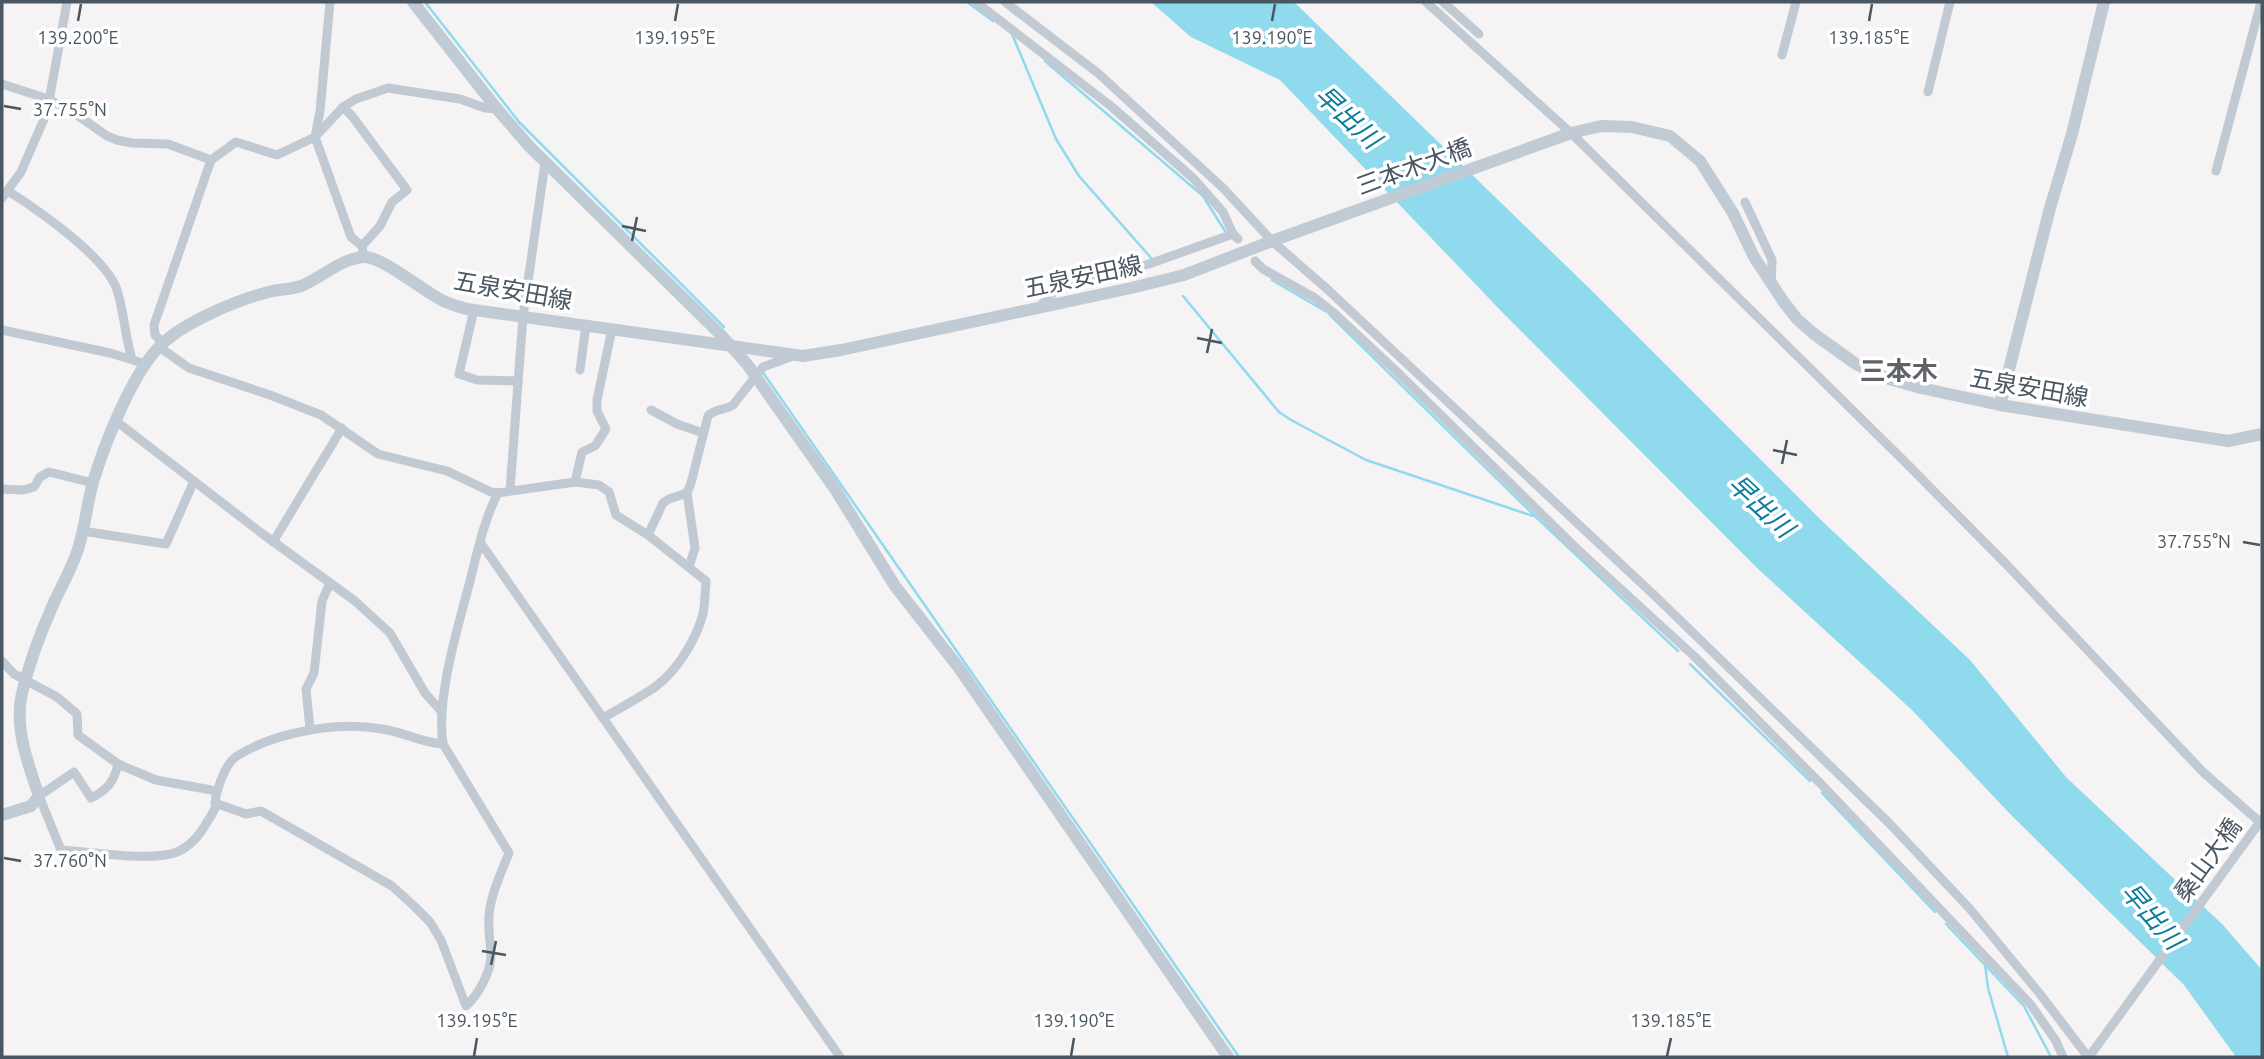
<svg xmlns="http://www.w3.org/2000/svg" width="2264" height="1059" viewBox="0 0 2264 1059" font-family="Ubuntu,'Noto Sans JP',sans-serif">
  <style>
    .water { fill: #90daee }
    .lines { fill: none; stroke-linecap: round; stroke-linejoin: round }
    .stream { stroke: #90daee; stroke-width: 2.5 }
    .street { stroke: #c1cad2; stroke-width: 9 }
    .secondary { stroke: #c1cbd6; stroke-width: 12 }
    .ticks { fill: none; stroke: #4a5661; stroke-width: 2.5 }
    .labels { text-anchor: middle; stroke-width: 7; stroke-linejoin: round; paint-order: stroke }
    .street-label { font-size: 24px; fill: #4a5661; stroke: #fff }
    .water-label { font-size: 26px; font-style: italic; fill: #0c7c9b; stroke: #fff }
    .neighbourhood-label { font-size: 26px; font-weight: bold; fill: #5f6368; stroke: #fff }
    .ticks-label { font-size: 18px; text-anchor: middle; fill: #4a5661; stroke: #fff; stroke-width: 7; stroke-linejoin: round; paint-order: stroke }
  </style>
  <rect width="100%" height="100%" fill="#f5f3f3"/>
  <path class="water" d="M1151,2H1294L1588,287L1822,521L1970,660L2066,777L2223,925L2262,970V1057H2236L2184,985L2012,816L1912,710L1757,568L1503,313L1280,80L1191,37Z"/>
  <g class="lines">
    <g class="stream">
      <path d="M425,2L519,122L724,327"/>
      <path d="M967,2L993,21"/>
      <path d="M1012,34L1056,139L1079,176L1152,259"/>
      <path d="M1045,61L1203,196L1225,231"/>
      <path d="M1272,280L1325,311"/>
      <path d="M1183,296L1279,412L1291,420L1366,460L1533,516"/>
      <path d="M1330,315L1536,517L1678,651"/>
      <path d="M764,374L1239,1057"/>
      <path d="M1690,664L1810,781"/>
      <path d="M1822,793L1935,912"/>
      <path d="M1946,924L2024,1006L2051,1057"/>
      <path d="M1985,964L1988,988L2008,1057"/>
    </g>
    <g class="street">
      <path d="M330,2L320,111L315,137L351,237L362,246L364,257"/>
      <path d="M976,2L1112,107L1193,178L1223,212L1233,234L1238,239"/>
      <path d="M1005,2L1099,74L1223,188L1272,241L1326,288L1654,595L1889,823L1970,909L2040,994L2088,1057"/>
      <path d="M1426,2L1571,133L1902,459L2006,564L2203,772L2262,824"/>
      <path d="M1443,2L1479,34"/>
      <path d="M1782,55L1796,2"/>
      <path d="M2,84L48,99L70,110L107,136L117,140L132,143L168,144L211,160L236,142L277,155L315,137L343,107L356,99L388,88L460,99L485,108L497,109"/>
      <path d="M1928,92L1950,2"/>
      <path d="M343,107L352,116L407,190L392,202L380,226L362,246"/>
      <path d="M2216,171L2261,2"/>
      <path d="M8,191C38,210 106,257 117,290C124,312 125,337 132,359"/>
      <path d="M2,198L21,172L47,112L67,2"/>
      <path d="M1745,202L1772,260L1771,285"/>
      <path d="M1255,261L1263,269L1315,298L1334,313L1393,368L1576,548L1696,658L1820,783L2031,1005L2056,1041L2063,1057"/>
      <path d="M1039,307L1057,289L1149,264L1233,234"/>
      <path d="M474,310L459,374L477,380L518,381"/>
      <path d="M2,330L110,353L146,364"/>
      <path d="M163,343L155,335L154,325L211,160"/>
      <path d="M159,347L189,368L270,395L321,415L378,454L447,471L491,492L498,493L575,482L599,485L609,492L616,515L648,535L706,581C705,592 705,603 703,614C696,640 677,671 655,687C639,698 620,708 603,718"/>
      <path d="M580,370L586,325"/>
      <path d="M651,410L677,424L703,433"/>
      <path d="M116,421L260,532L355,601L390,633L425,693L442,712"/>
      <path d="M575,482L582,452L595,446L606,429L597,411V400L612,329"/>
      <path d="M2,489L23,490L34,487L40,477L49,472L93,483"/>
      <path d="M510,490L523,316L545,163"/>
      <path d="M687,493L695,548L689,567"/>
      <path d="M82,531L166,544L194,481"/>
      <path d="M648,535L663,503L669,499L687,493L691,483L708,416C714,409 725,410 733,405L763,367L793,356"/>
      <path d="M273,542L342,428"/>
      <path d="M480,542L840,1057"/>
      <path d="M2,661L14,674L57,697L77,714L78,735L118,764L156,780L217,791"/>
      <path d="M310,729L306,689L314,673L322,601L330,583"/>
      <path d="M118,764C114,782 107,790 91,798L74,772L39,796L61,850C89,852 153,862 177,852C191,846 200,835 207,822C210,818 213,813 215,808C216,803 215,797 217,792C220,781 227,762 237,756C275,732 338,721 382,729C404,732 419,742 443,744"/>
      <path d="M215,803L246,814L261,811L392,886L414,906L430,922L441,940L466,1006C479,994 491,972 491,954C490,941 488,928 489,915C491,894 501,873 509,853L443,744C436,699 457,630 469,585C477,554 483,522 498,493"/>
      <path d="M2089,1057L2262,819"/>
    </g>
    <g class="secondary">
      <path d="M413,2L497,109L529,146L720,334L747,364L835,489L895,586L959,668L1228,1057"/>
      <path d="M2000,405L2050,208L2072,134L2104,2"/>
      <path d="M2,815L31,806L39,796C28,764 14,727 22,693C29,664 40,634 52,607C60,588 72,569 78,549C85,528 87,504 93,482C105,443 132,373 161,345C183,323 235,301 265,293C276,289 290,290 301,286C321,278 342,258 364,257C381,256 421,289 438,298C447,304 457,306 467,309L803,356L841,350L1131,288L1184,275L1272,241L1571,133L1601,126L1632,127L1670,136L1700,161L1733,213L1754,257L1783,301L1797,319L1814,334L1856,364L1889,379L1921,388L2000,405L2228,441L2262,434"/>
    </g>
  </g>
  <path class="ticks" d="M78,21L81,4M675,21L678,4M1272,21L1275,4M1869,21L1872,4M4,106L21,109M622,226L646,231M632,241L637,217M1197,338L1222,343M1207,353L1212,329M1773,450L1797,455M1782,464L1787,440M2243,542L2260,545M4,858L21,861M482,951L506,955M491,965L496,941M474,1056L477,1038M1071,1056L1074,1038M1667,1056L1671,1038"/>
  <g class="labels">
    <g class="street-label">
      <text transform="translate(1414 167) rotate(-20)" y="8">三本木大橋</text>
      <text transform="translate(1083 277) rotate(-12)" y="8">五泉安田線</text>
      <text transform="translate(513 291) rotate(10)" y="8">五泉安田線</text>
      <text transform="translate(2029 388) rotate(10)" y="8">五泉安田線</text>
      <text transform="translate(2208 860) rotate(-54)" y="8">桑山大橋</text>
    </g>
    <g class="water-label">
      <text transform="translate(1348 117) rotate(43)" y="9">早出川</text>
      <text transform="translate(1761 506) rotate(43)" y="9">早出川</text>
      <text transform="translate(2152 916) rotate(49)" y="9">早出川</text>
    </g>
    <g class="neighbourhood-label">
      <text x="1899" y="380">三本木</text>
    </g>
  </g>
  <g class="ticks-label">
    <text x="78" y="44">139.200°E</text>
    <text x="675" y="44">139.195°E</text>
    <text x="1272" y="44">139.190°E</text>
    <text x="1869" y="44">139.185°E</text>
    <text x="70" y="116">37.755°N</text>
    <text x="2194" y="548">37.755°N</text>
    <text x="70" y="867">37.760°N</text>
    <text x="477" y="1027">139.195°E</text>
    <text x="1074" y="1027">139.190°E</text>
    <text x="1671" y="1027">139.185°E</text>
  </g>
  <rect width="2264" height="1059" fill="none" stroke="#4a5661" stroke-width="7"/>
</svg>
